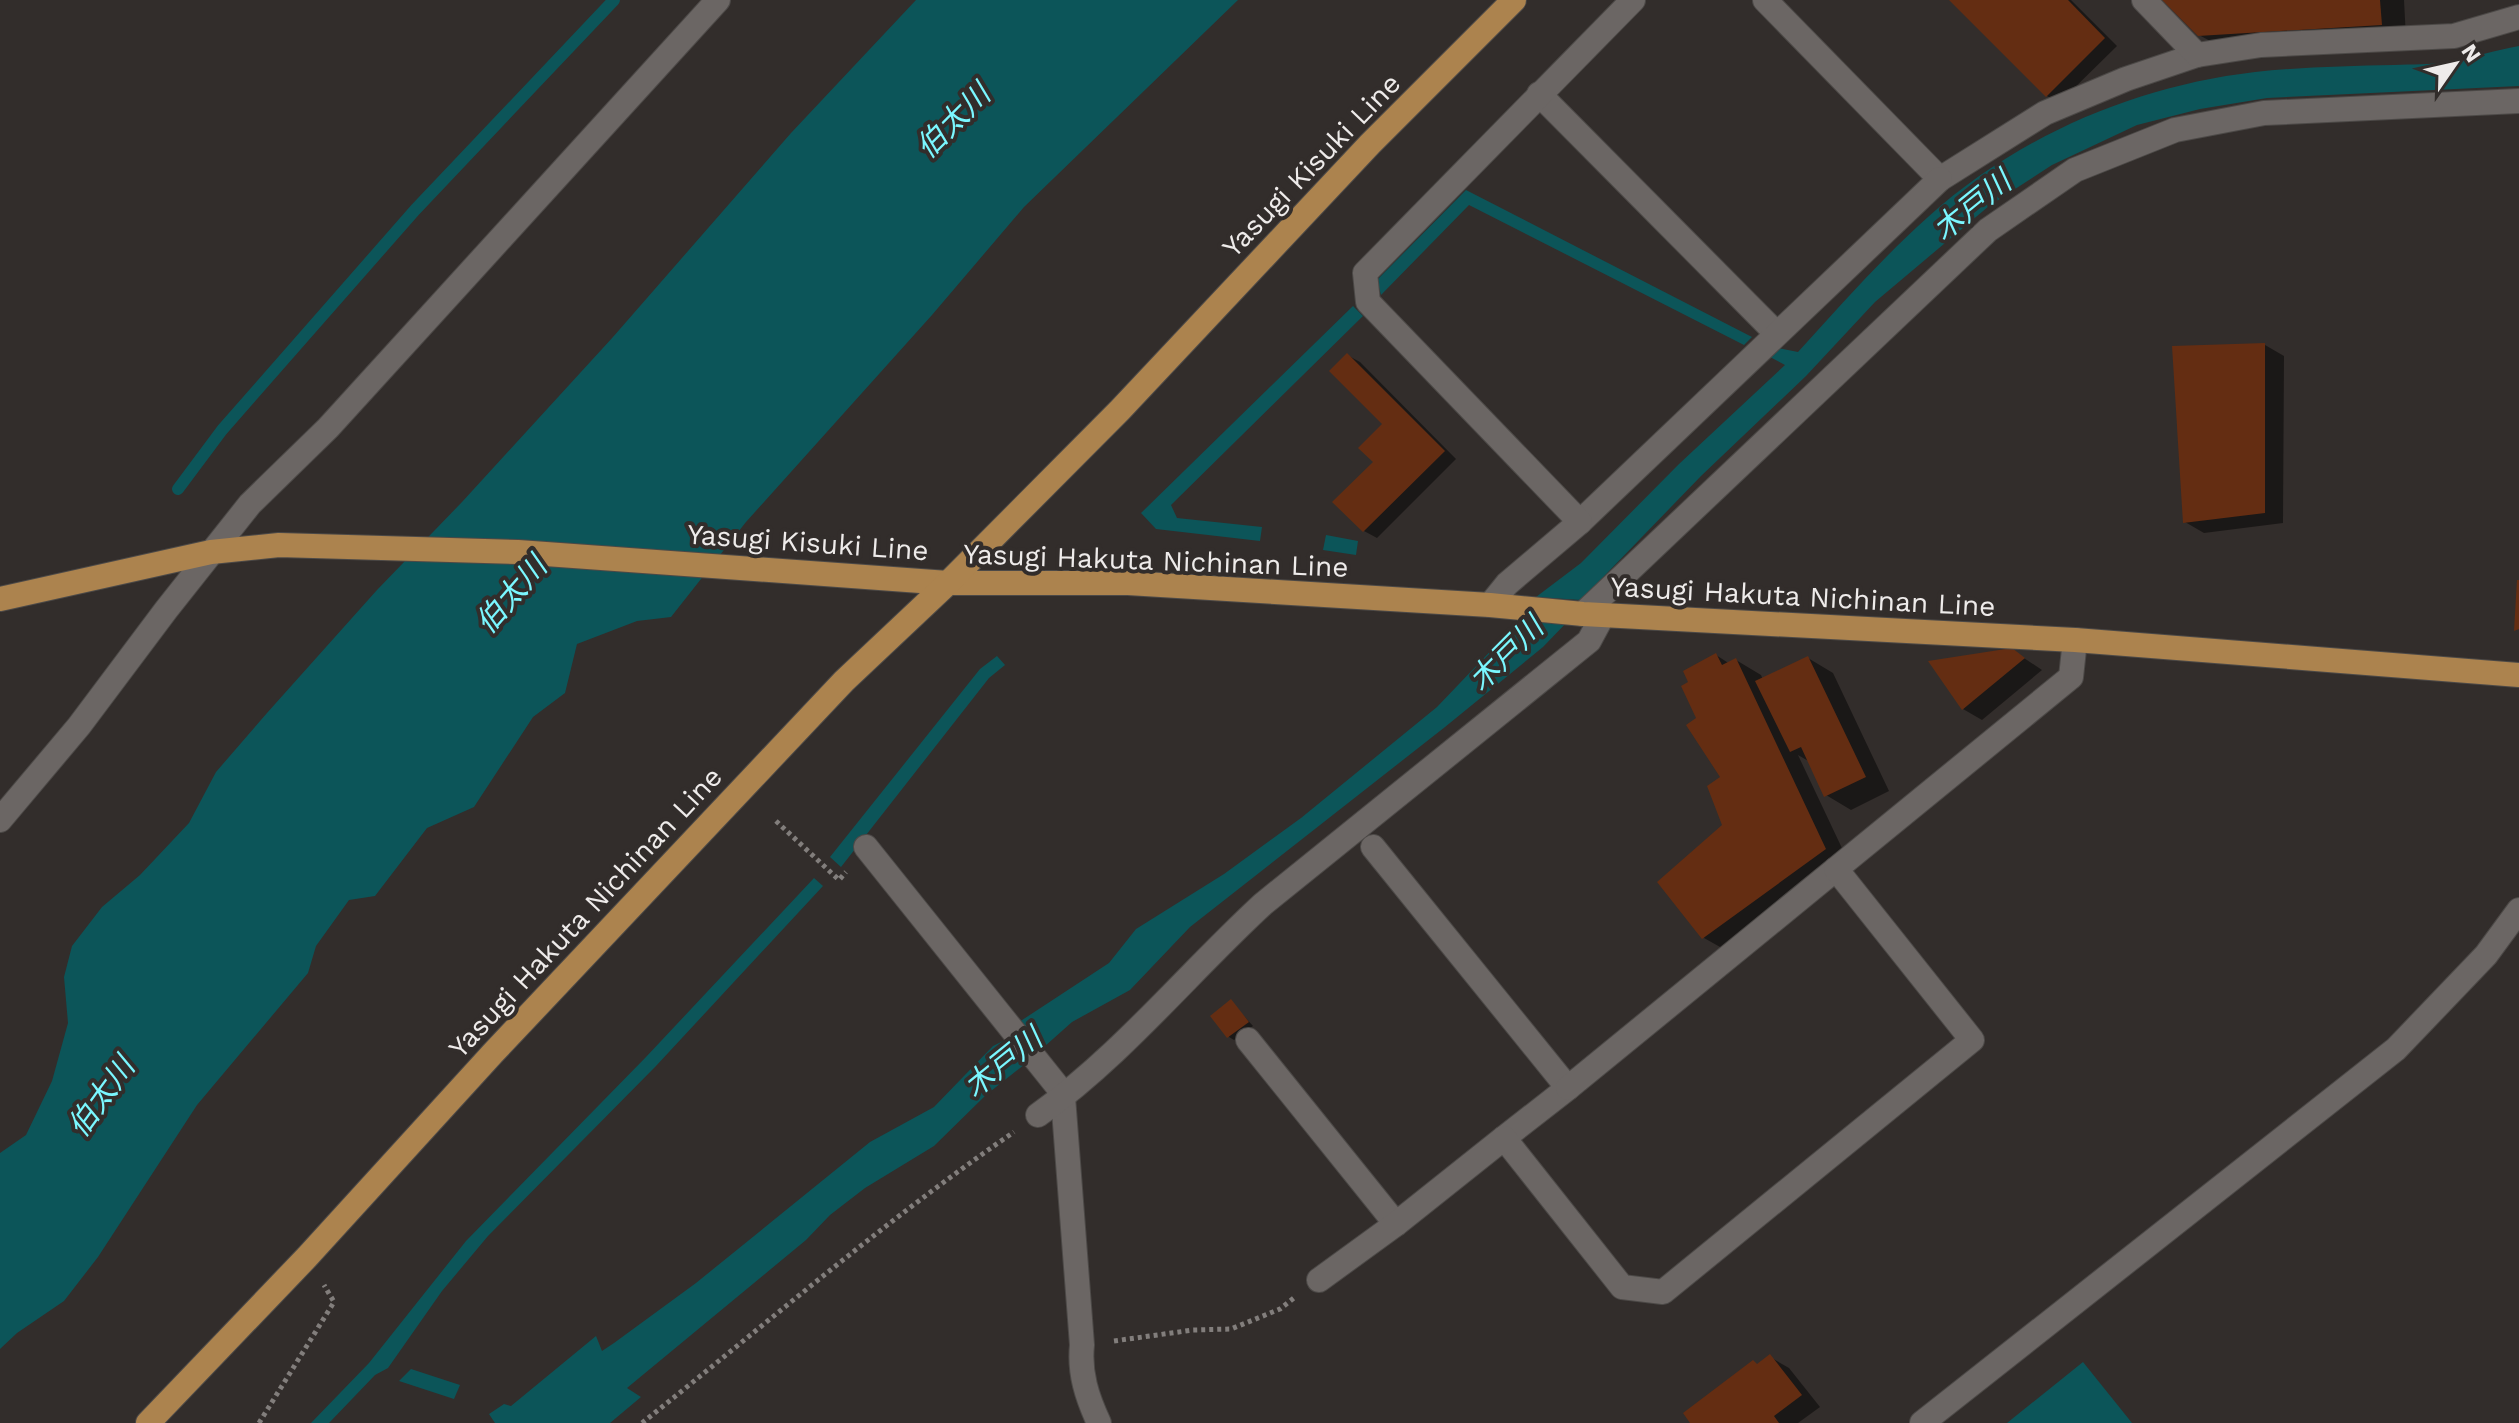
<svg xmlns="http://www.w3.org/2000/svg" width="2519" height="1423" viewBox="0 0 2519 1423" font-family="'Work Sans','Noto Sans JP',sans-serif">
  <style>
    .water { fill: #0c5559 }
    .shadow { fill: #0007 }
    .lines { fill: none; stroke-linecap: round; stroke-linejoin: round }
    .stream { stroke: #0c5559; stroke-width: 12 }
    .building { fill: #642d12 }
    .minor-casing { stroke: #4c4947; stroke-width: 26 }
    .major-casing { stroke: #4c4947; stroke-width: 26 }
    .path { stroke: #827e7c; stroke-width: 5; stroke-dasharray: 4 4; stroke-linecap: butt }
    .minor { stroke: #6b6664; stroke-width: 24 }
    .major { stroke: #ac834e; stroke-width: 24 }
    .labels { text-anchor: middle; stroke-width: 8; stroke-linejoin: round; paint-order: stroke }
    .street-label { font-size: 28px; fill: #eeebea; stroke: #322d2b }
    .water-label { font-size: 30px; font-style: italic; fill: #7af7ff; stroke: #322d2b }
  </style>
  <rect width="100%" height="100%" fill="#322d2b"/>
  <g class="water">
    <path d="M916,0H1238L1024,207L932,315L746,522L671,617L637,621L577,644L565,693L533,717L474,807L427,828L375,896L349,900L316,946L308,973L197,1105L98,1257L64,1301L17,1333L0,1349V1153L26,1135L52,1081L68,1023L64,977L72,946L102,907L140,875L189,823L216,772L267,713L377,590L462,502L613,337L791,133Z"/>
    <path d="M2519,46V86L2267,98L2200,109L2137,125L2052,165L1989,206L1875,302L1806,376L1701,476L1581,600L1536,597L1581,563L1679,464L1785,365L1770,357L1778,348L1798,352C1840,306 1881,259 1928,217C2018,136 2135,86 2255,72C2301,67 2348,66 2394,65C2412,64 2431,65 2448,62C2472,58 2495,50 2519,46Z"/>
    <path d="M1466,190L1752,337L1744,345L1469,205L1381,295L1377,280Z"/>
    <path d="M1353,306L1363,316L1171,505L1177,518L1262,527L1260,541L1156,529L1141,513Z"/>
    <path d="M1326,535L1358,541L1356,555L1323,550Z"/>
    <path d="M1524,616L1569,620L1543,647L1445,727L1190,927L1130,990L1072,1022L1035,1055L1013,1026L1109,963L1136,929L1224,874L1301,818L1437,707Z"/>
    <path d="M997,656L1005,665L989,678L841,867L830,857L980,669Z"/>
    <path d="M814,878L823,886L656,1066L488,1236L442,1291L388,1368L375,1375L329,1423H311L369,1363L466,1241L646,1057Z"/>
    <path d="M1011,1037L1030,1060L986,1095L934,1146L865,1188L830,1215L806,1240L627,1388L641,1397L610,1423H495L489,1414L504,1404L511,1406L596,1336L602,1351L614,1343L696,1283L870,1142L934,1107L993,1046Z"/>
    <path d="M2083,1362L2132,1423H2007Z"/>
    <path d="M411,1369L460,1385L454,1399L399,1381Z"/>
  </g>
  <g class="shadow">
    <path d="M1952,0H2071L2117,46L2059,103L2047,96Z"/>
    <path d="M2165,0H2404L2406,38L2225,49L2199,35Z"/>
    <path d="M2265,345L2284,356L2283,523L2204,533L2185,522Z"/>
    <path d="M1347,355L1360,362L1456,459L1377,538L1364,531L1384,424Z"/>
    <path d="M2012,650L2042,670L1982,720L1963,709Z"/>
    <path d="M1716,655L1730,664L1736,660L1761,675L1763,680L1808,658L1833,673L1889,791L1851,810L1826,795L1810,762L1798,755L1849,863L1729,952L1704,938L1724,826L1723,777L1699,719Z"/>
    <path d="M1231,1002L1253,1026L1234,1040L1229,1037Z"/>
    <path d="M1770,1357L1789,1368L1820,1407L1798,1423H1693Z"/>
  </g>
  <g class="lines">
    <path class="stream" d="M178,489L222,430L415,210L614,0"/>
  </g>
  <g class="building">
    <path d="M1949,0H2068L2105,38L2046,97Z"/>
    <path d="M2162,0H2380L2382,25L2198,36Z"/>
    <path d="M2265,343V513L2183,523L2172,346Z"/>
    <path d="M1347,353L1445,451L1363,532L1332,502L1373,462L1358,448L1382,424L1329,371Z"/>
    <path d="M2517,580H2519V629L2514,631Z"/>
    <path d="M2012,648L2025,658L1962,710L1928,661Z"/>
    <path d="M1716,653L1722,665L1736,658L1826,849L1702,939L1657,882L1722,825L1707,786L1720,777L1686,725L1696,718L1681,686L1688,682L1683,671Z"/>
    <path d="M1808,656L1866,777L1824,797L1801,747L1790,752L1755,681Z"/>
    <path d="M1231,999L1249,1022L1227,1038L1210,1016Z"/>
    <path d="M1770,1354L1802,1395L1774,1416L1779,1423H1690L1683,1413L1753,1360L1757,1364Z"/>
  </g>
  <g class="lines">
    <defs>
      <g id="minor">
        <path d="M1765,0L1940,179L2045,113L2126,79L2197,55"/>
        <path d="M2144,0L2197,55L2261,45L2454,36L2519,17"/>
        <path d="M1539,94L1776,333"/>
        <path d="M1580,522L1940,179"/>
        <path d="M1490,605L1507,584L1580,522L1368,302L1365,273L1633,0"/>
        <path d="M1583,614L1988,230L2075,170L2175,130L2264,113L2519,101"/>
        <path d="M0,820L79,726L166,610L250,504L328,428L718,0"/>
        <path d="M866,847L1058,1087L1063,1097L1082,1345C1079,1373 1087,1397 1099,1423"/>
        <path d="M1373,847L1568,1088L1504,1138"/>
        <path d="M1248,1040L1396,1224"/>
        <path d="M1568,1088L1836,869"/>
        <path d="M1038,1115C1122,1055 1187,974 1263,904L1589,641L1603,615"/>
        <path d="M1319,1280L1396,1224L1504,1138L1622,1287L1663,1292L1972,1040L1836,869L2071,677L2075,640"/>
        <path d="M1922,1423L2396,1049L2486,955L2519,910"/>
      </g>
      <g id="major">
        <path d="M0,599L211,552L279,545L518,552L948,583H1128L1490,605L1583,614L2075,640L2519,675"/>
        <path d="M148,1423L307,1257L493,1053L844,681L948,583L1120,410L1370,144L1514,0"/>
      </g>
    </defs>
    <use href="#minor" class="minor-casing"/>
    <use href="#major" class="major-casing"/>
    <g class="path">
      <path d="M776,821L839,880L846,872"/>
      <path d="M1114,1341L1193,1330L1231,1329L1280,1309L1295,1297"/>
      <path d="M259,1423L334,1302L324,1285"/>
      <path d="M642,1423C765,1325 884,1221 1014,1132"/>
    </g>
    <use href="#minor" class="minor"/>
    <use href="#major" class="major"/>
  </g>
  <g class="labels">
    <g class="street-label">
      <text transform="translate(1311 165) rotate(-46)" y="10">Yasugi Kisuki Line</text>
      <text transform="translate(808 542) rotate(4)" y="10">Yasugi Kisuki Line</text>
      <text transform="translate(1156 560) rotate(2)" y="10">Yasugi Hakuta Nichinan Line</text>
      <text transform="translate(1803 596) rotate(3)" y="10">Yasugi Hakuta Nichinan Line</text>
      <text transform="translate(585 912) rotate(-47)" y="10">Yasugi Hakuta Nichinan Line</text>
    </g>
    <g class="water-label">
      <text transform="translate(953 121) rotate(-45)" y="10">伯太川</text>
      <text transform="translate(1972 206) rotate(-39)" y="10">木戸川</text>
      <text transform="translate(511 595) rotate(-49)" y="10">伯太川</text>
      <text transform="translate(1506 654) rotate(-45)" y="10">木戸川</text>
      <text transform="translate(1003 1063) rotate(-39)" y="10">木戸川</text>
      <text transform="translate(101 1097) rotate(-54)" y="10">伯太川</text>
    </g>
  </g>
  <g transform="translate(2455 64) rotate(56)" stroke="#322d2b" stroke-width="6" paint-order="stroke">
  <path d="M0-6L14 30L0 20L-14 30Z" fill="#eeebea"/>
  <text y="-12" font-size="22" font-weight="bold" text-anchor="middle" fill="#eeebea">N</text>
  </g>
</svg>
